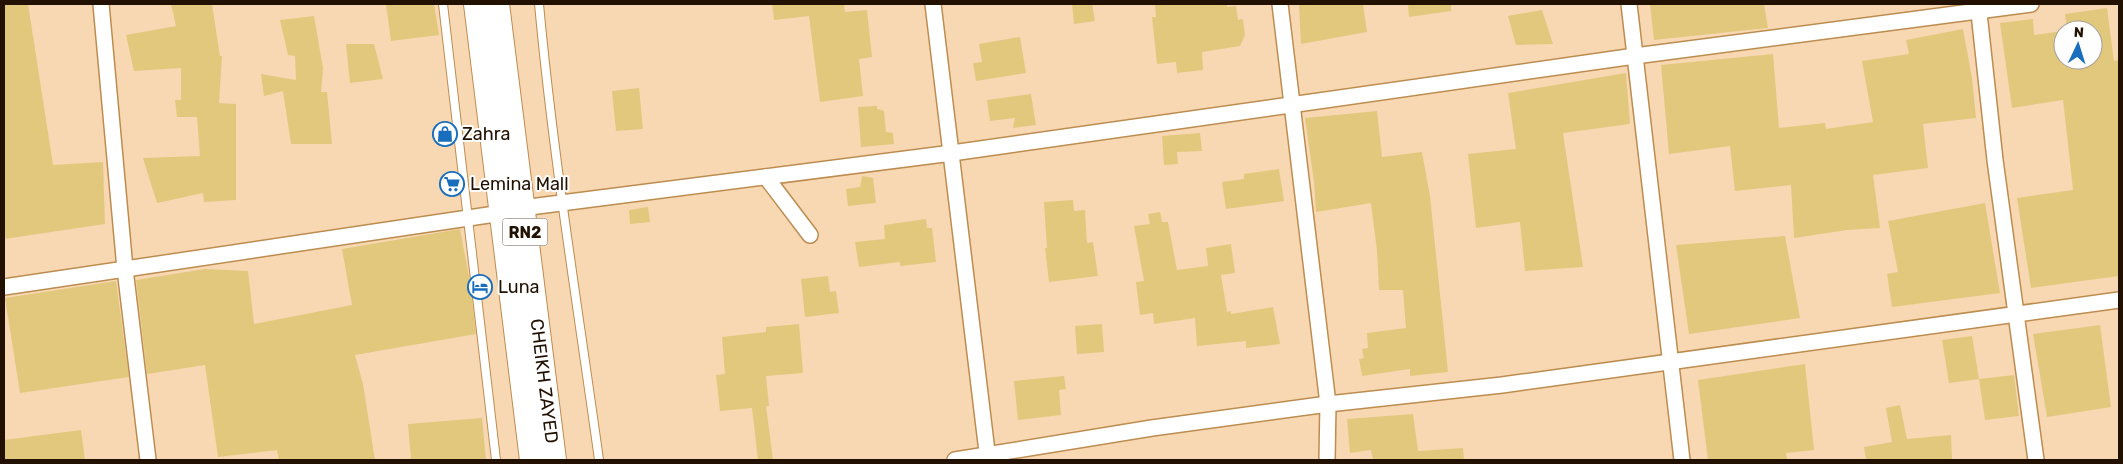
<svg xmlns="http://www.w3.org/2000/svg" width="2123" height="464" viewBox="0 0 2123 464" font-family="Rubik,sans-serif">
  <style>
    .building { fill: #e2c87d }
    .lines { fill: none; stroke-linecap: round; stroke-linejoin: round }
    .service-casing { stroke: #bd8c4f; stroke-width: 10 }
    .minor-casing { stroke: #bd8c4f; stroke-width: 18 }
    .trunk-casing { stroke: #bd8c4f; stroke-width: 26 }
    .service { stroke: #fff; stroke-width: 8 }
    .minor { stroke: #fff; stroke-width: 15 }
    .trunk { stroke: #fff; stroke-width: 24 }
    .labels { text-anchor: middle; stroke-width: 4; stroke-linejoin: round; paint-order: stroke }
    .shield { fill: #fefefe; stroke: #64574c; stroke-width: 1 }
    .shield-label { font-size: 16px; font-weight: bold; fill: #221000 }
    .poi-label { font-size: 18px; fill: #221000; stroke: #fefefe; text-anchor: start }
    .street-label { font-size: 18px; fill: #221000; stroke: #fefefe }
  </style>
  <rect width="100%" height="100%" fill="#f7d8b3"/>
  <g class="building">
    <path d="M4,4H28L53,165L103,162L105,224L4,239Z"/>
    <path d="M171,4H212L220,56H222L219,103L236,104V200L204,202L203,193L157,203L143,158L200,156L197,117H177L175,100H181V68L134,71L126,35L176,26Z"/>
    <path d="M386,4H434L439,35L391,41Z"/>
    <path d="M772,4H844L845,12L867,10L872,57L859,59L863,96L820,102L809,16L774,20Z"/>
    <path d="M1072,4H1092L1095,21L1074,24Z"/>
    <path d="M1155,4H1227V7L1236,6L1238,20L1243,19L1245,35L1240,46L1202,52L1203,70L1177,73L1176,62L1157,64L1152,17H1156Z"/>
    <path d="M1299,4H1363L1367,32L1301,44Z"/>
    <path d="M1408,4H1451V11L1409,17Z"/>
    <path d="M1650,4H1764L1768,28L1654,40Z"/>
    <path d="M2107,8L2114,61L2119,60V276L2031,288L2017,198L2073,190L2068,144L2063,100L2012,108L2000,23L2033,19L2034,35L2063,31V60H2093V30H2067L2065,14Z"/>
    <path d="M1542,10L1553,44L1516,45L1508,16Z"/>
    <path d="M314,16L323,68L321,92H327L332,144H291L283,91L264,96L261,74L296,80L295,56L288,55L280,20Z"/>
    <path d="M1963,29L1972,78L1976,118L1923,124L1928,168L1873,175L1880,228L1847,230L1794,238L1791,185L1735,191L1730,146L1669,154L1661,65L1773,54L1779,128L1825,123L1826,129L1873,122L1862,61L1909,54L1906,40Z"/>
    <path d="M1020,37L1026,73L976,81L973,63L982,62L979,44Z"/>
    <path d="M346,44H374L383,79L350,83Z"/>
    <path d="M1626,73L1630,124L1563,133L1583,267L1525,271L1520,222L1476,228L1468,154L1516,149L1508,93Z"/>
    <path d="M639,88L643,129L616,131L612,91Z"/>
    <path d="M1031,94L1036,125L1013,128L1015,118L990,121L987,100Z"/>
    <path d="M877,106V109L884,111L886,132L893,133L894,144L861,147L858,107Z"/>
    <path d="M1377,111L1382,157L1422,152L1430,196L1448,372L1410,376V369L1362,376L1359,359L1364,358L1362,349L1368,348L1367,333L1406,328L1403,290H1379L1377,251L1371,203L1316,212L1314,182L1305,118Z"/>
    <path d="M1200,133L1202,151L1177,152L1178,164L1164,165L1162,136Z"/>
    <path d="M1279,169L1284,201L1226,209L1222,182L1244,179V174Z"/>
    <path d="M862,176L873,178L876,203L848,206L846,189L860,187Z"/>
    <path d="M1073,200L1074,211L1085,210L1087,243L1093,242L1098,276L1049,282L1045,248H1047L1044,202Z"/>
    <path d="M1985,203L2000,293L1892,307L1887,274L1898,272L1888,221Z"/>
    <path d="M648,207L650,222L630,224L629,210Z"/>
    <path d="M1160,212L1162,222H1168L1177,270L1208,266L1206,248L1231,244L1235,273L1221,275L1227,312L1231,311V314L1273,307L1280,344L1246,348V341L1197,346L1195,318L1154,324L1153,313L1140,315L1136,282L1144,281L1134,226L1150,224L1148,214Z"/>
    <path d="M926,219L927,228H932L936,262L900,266V262L859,267L855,242L885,239L884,225Z"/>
    <path d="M460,229L470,282L476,334L355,355L363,384L375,460H279L277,450L218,457L205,365L147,374L136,280L205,269L248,271L254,324L352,305L342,249Z"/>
    <path d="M1785,236L1800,318L1689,334L1676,245Z"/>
    <path d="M828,276L830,292L836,291L839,313L805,317L801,279Z"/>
    <path d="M116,281L129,377L20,393L5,298Z"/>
    <path d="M799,324L803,373L766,376L769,406H766L773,460H758L752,408L720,411L716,375L725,374L722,337L766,332V327Z"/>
    <path d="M1102,324L1104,352L1077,354L1075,326Z"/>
    <path d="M2100,325L2111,407L2047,417L2033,334Z"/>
    <path d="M1972,336L1979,379L1949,383L1942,340Z"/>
    <path d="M1805,364L1814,450L1786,453L1787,460H1708L1698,380Z"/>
    <path d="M2014,375L2019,416L1985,420L1979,379Z"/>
    <path d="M1064,376L1066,389L1059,390L1061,415L1018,420L1014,381Z"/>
    <path d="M1900,405L1907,439L1951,435L1952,460H1866L1864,447L1892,442L1886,408Z"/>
    <path d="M1413,414L1418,451L1463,448L1464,460H1373L1371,450L1350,453L1347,419Z"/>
    <path d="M482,418L486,460H411L408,424Z"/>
    <path d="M81,430L85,460H4V440Z"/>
  </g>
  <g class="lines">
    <defs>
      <g id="service">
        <path d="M443,4L496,460"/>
        <path d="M539,4C553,156 578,308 599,460"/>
      </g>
      <g id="minor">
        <path d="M101,4L125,269L148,460"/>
        <path d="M933,4L988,460"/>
        <path d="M1280,4L1328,404L1327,460"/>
        <path d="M1629,4L1682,460"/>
        <path d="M1978,4L1995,160L2036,460"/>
        <path d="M766,177L810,235"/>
        <path d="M522,208L952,153L1635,56L2031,4"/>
        <path d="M4,287L502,213"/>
        <path d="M955,460L1152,428L1328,404L1502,385L2119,300"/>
      </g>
      <g id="trunk">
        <path d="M476,4L532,460"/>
        <path id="s1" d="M497,4L554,460"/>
      </g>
    </defs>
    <use href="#service" class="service-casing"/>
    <use href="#minor" class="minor-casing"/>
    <use href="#trunk" class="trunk-casing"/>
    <use href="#service" class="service"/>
    <use href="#minor" class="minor"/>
    <use href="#trunk" class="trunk"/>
  </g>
  <defs>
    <symbol id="shop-ring" viewBox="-11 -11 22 22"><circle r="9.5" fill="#fefefe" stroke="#186ebc" stroke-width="1.5"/><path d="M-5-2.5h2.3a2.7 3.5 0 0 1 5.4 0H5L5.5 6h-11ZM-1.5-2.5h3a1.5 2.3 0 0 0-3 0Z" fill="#186ebc"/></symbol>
    <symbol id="supermarket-ring" viewBox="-11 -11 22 22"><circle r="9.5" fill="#fefefe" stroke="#186ebc" stroke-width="1.5"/><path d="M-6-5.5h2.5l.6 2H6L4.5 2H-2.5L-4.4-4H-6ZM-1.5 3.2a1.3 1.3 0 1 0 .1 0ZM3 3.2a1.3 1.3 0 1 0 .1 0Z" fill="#186ebc"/></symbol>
    <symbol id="hotel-ring" viewBox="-11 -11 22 22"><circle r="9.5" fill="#fefefe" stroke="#186ebc" stroke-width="1.5"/><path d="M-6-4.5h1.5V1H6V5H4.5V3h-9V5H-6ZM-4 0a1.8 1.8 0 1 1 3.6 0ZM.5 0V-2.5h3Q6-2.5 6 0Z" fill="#186ebc"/></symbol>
  </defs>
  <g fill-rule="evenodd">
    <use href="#shop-ring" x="431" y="120" width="28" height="28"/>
    <use href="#supermarket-ring" x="438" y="170" width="28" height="28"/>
    <use href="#hotel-ring" x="466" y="273" width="28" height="28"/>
  </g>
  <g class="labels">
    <rect class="shield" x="502.5" y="218.5" width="45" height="27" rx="4"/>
    <g class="shield-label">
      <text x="525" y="238">RN2</text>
    </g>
    <g class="poi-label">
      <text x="462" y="140">Zahra</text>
      <text x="470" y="190">Lemina Mall</text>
      <text x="498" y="293">Luna</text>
    </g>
    <g class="street-label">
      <text dy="6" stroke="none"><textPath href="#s1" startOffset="380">CHEIKH ZAYED</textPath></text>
    </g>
  </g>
  <rect width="2123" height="464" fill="none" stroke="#221000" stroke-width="10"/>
  <g transform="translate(2078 45) rotate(4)"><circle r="24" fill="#fefefe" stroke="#a69f98"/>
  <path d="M0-4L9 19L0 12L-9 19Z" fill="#186ebc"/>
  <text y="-8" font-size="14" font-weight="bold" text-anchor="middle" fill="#221000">N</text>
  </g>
</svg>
